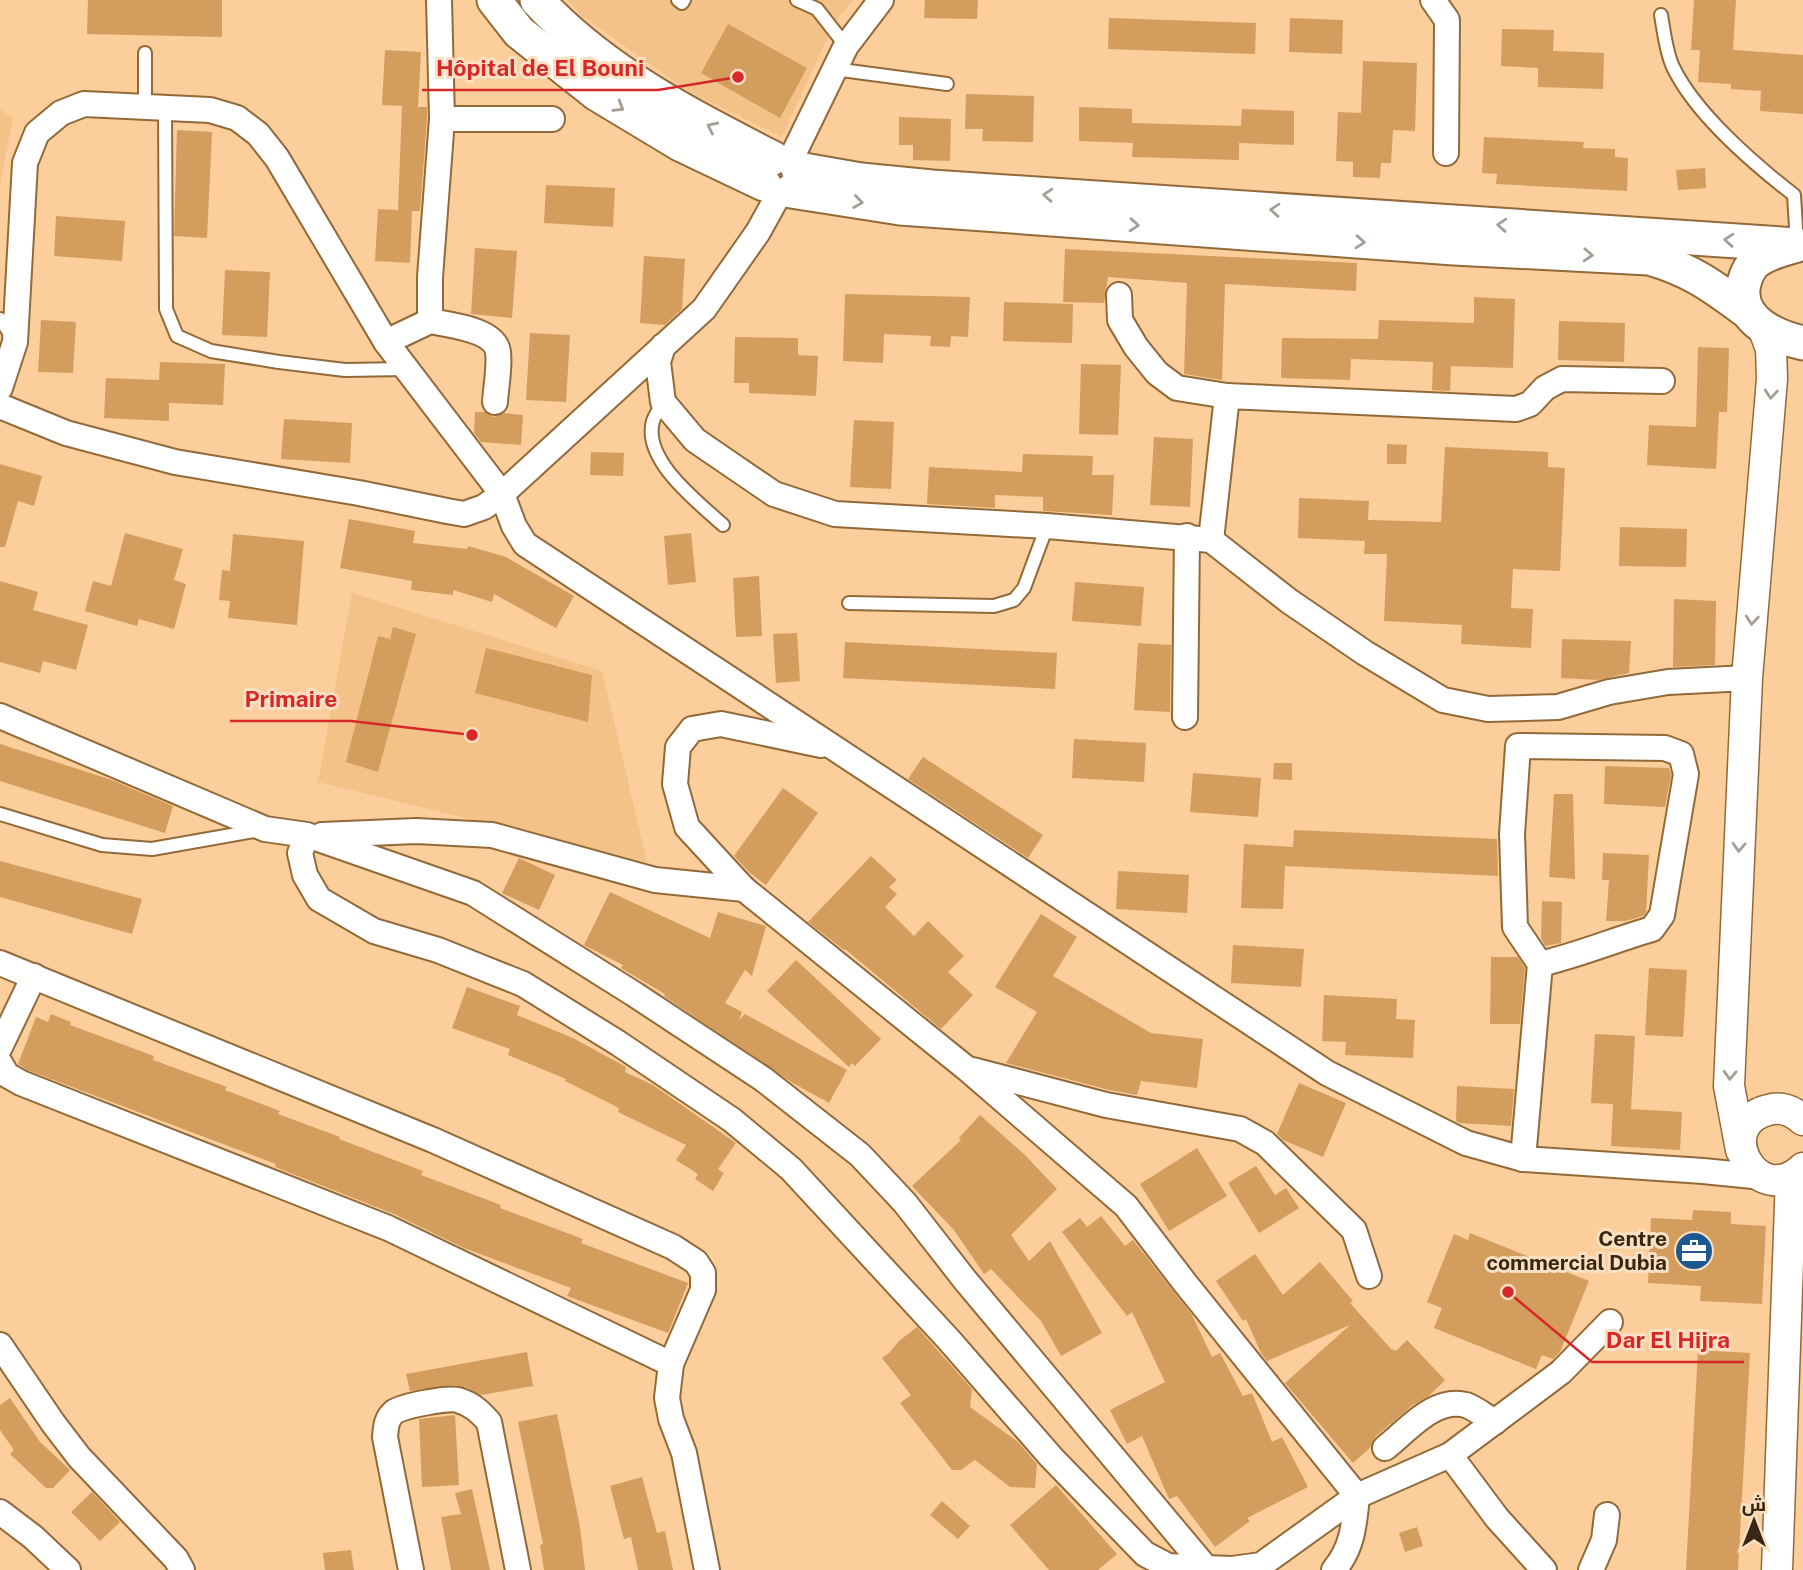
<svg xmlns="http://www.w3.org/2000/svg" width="1803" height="1570" viewBox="0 0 1803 1570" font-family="'Public Sans',Cairo,sans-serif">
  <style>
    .built { fill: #f3c289 }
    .building { fill: #d39d5e }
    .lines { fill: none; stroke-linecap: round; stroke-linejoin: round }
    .service-casing { stroke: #926a39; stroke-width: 16 }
    .minor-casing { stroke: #926a39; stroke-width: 28 }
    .tertiary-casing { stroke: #926a39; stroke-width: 33 }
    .secondary-casing { stroke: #926a39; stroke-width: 37 }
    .service { stroke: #fff; stroke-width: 12 }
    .minor { stroke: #fff; stroke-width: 24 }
    .tertiary { stroke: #fff; stroke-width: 30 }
    .secondary { stroke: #fff; stroke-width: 33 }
    .oneway { stroke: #a59e95 }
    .labels { text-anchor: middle; stroke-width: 6; stroke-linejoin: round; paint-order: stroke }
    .poi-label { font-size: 21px; font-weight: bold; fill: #382713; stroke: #fbdfc2; text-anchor: end }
    .leader { fill: none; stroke: #d62828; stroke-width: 2.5 }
    .callout-dot { fill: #d62828; stroke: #fbdfc2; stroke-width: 2.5 }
    .callout-label { font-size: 23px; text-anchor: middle; font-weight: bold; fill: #d62828; stroke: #fbdfc2; stroke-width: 6; stroke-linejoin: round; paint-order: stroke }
  </style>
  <rect width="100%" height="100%" fill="#fbce9c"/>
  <g class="built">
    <path d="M567,0H854L835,21L782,137L686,90L581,15Z"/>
    <path d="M0,109L13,118L0,185Z"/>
    <path d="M352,593L602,671L647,862L318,782Z"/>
  </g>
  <g class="building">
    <path d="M88,0H222V37L87,34Z"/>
    <path d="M925,0H978L977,19L924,18Z"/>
    <path d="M1694,0H1736L1733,50L1803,55V114L1760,111L1761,91L1731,89V84L1698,82L1700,50H1691Z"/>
    <path d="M1109,18L1256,23L1255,54L1108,49Z"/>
    <path d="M1290,18L1343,20L1342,54L1289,52Z"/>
    <path d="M728,24L807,68L780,118L701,73Z"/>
    <path d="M1502,29L1554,30L1553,51L1604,53L1603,89L1538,87V68L1501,66Z"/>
    <path d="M385,50L421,52L418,107H427V119L420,211H412L410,263L375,261L378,209L398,210L402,106L382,105Z"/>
    <path d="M1363,61L1417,63L1415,131L1393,130L1391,163H1381L1380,178L1353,177V162L1336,161L1338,112L1361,113Z"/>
    <path d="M966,94L1034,96L1033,142L982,141L983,129H965Z"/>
    <path d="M1079,107L1132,109V123L1241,126L1242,109L1294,111V145L1239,143V160L1132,157L1133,143L1079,141Z"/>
    <path d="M899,117L951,119L950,161L913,160V145H899Z"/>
    <path d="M177,130L212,132L207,238L174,236Z"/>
    <path d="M1484,137L1584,142L1583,148L1615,149V157L1628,158L1627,191L1496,184L1497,174L1482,173Z"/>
    <path d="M1705,168L1706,188L1678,190L1676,170Z"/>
    <path d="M546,185L615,188L613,227L544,223Z"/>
    <path d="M56,216L125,221L122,261L54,256Z"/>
    <path d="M475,248L517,251L512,318L471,314Z"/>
    <path d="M1065,249L1357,263L1356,291L1225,284L1222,380L1184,374L1187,283L1108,277L1104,303L1063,302Z"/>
    <path d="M644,256L685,259L682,309L665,325L640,323Z"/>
    <path d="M225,270L270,272L267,337L222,335Z"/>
    <path d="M845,294L970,297L968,337L951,336L950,347L930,346L931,336L884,334L883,363L843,361Z"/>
    <path d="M1474,297L1515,299L1513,368L1451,366L1450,391L1432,390L1433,362L1351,359L1350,380L1281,378L1282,338L1378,339L1379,320L1474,323Z"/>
    <path d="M1004,302L1073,304L1072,343L1003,341Z"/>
    <path d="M41,320L76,322L73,373L38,372Z"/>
    <path d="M1559,321L1625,323L1624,362L1558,360Z"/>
    <path d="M530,333L570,335L566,402L526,400Z"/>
    <path d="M735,337L798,338V355L818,356L816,396L749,393V383H734Z"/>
    <path d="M1698,347L1729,348L1727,412H1719L1716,469L1647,465L1649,425L1696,427Z"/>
    <path d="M160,362L225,364L223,405L169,403V421L104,418L106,378L159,380Z"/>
    <path d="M1081,364L1121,365L1118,435L1079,434Z"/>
    <path d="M475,412H485L494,417L504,413L523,415L521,445L481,442L474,433Z"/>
    <path d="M284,419L352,423L350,463L281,459Z"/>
    <path d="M854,420L894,422L891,489L850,487Z"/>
    <path d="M1154,437L1193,439L1190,507L1150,505Z"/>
    <path d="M1387,444L1407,445L1406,464H1387Z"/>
    <path d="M1445,447L1548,452V467L1565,468L1560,571L1513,569L1511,608L1533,609L1531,648L1461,644L1462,625L1384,621L1387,554H1364L1365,541L1298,538L1299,498L1369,501L1368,520L1441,522Z"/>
    <path d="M591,452L624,453L623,476L590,475Z"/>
    <path d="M1023,454L1093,456L1092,475H1114L1112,515L1043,511V497L995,495V508L927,504L929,467L1022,472Z"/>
    <path d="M0,464L42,476L34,506L18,501L5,547H0Z"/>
    <path d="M349,519L415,531L413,543L467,549L468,546L506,557L574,596L556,628L494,594L492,602L453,590V595L411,590L412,581L340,568Z"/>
    <path d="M1620,527L1687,529L1686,567L1619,566Z"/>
    <path d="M125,533L183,549L174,580L186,584L174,629L139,619L137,626L85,611L93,581L111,586Z"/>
    <path d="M691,533L696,582L668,585L664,536Z"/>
    <path d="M233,534L304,541L297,625L228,618L230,601L219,600L222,570L230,571Z"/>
    <path d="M759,576L762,636L736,637L733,578Z"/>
    <path d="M0,581L38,592L33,610L88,625L76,670L43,661L40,673L0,662Z"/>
    <path d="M1075,582L1144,587L1141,626L1072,621Z"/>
    <path d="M1674,599L1716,601L1715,665L1673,667Z"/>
    <path d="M393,627L416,634L378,772L346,762L378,636L390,639Z"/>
    <path d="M797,633L800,681L776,683L773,634Z"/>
    <path d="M1562,639L1631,641L1629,673L1598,680L1561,678Z"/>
    <path d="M845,642L1057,653L1055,689L843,678Z"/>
    <path d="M1138,643L1171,645L1170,712L1134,710Z"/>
    <path d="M486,648L592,675L588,722L475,693Z"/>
    <path d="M1074,739L1146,743L1144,782L1072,778Z"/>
    <path d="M0,744L112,780L173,806L165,833L0,781Z"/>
    <path d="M923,757L1043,835L1028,858L908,779Z"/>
    <path d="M1274,763H1292V780L1273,779Z"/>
    <path d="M1605,766L1669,768L1671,775L1665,807L1604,804Z"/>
    <path d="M1193,773L1261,778L1258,817L1190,812Z"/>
    <path d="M783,788L818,813L766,885L750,873L734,856Z"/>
    <path d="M1554,794H1573L1575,879L1549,877Z"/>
    <path d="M1294,830L1497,839L1498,876L1285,866L1283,909L1241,908L1244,844L1293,847Z"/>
    <path d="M1603,853L1649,855L1646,912L1643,916L1626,921H1606L1609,880H1602Z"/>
    <path d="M871,856L897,880L889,887L897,894L885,907L914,936L928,921L964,956L948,972L973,995L941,1029L845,949L844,950L808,922Z"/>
    <path d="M519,858L555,875L539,910L502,893Z"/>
    <path d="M0,861L142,899L132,934L0,897Z"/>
    <path d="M1118,871L1189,875L1187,913L1116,909Z"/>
    <path d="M610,892L710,938L718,912L766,926L752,976L745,970L725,1003L742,1012L739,1020L745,1014L847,1070L829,1103L791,1082L664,996L665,994L621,968L623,965L584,945Z"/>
    <path d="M1542,901L1562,902L1561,943L1545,946L1541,938Z"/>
    <path d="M1041,914L1077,937L1053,976L1151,1033L1203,1039L1197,1088L1141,1081L1137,1095L1109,1090L1006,1063L1037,1012L995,987Z"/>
    <path d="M1233,945L1304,949L1301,987L1231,983Z"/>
    <path d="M1491,957H1518L1525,968L1520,1024H1490Z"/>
    <path d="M796,960L881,1039L855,1066L852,1063L849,1067L767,991Z"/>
    <path d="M1649,968L1687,970L1683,1037L1645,1035Z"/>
    <path d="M467,987L520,1006L517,1015L573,1038L626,1067L625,1072L653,1085L736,1143L718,1169L724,1173L713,1191L695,1179L698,1174L676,1160L686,1145L618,1112L619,1108L565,1081L566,1079L508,1055L510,1049L452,1028Z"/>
    <path d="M1324,995L1397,999L1396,1019L1415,1020L1413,1058L1345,1055L1346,1042L1322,1041Z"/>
    <path d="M51,1014L71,1022L70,1025L154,1056L153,1060L227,1087L225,1090L280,1111L278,1114L340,1137L339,1139L423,1171L421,1175L501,1205L500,1208L583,1239L581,1243L688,1283L668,1333L567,1296L571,1288L464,1248L394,1214L275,1167L276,1164L27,1070L18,1064L36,1017L48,1022Z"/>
    <path d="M1595,1034L1635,1036L1631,1109L1682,1112L1680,1150L1611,1146L1613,1104L1591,1103Z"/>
    <path d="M1299,1083L1346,1103L1323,1157L1283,1140L1277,1134Z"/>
    <path d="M1457,1086L1514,1089L1511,1126L1460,1123L1456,1121Z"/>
    <path d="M980,1115L1024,1154L1057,1189L1011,1235L1029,1261L1050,1241L1102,1333L1061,1356L1041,1321L991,1269L984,1274L954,1230L912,1186L961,1140L959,1138Z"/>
    <path d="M1197,1148L1227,1196L1169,1231L1140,1184Z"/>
    <path d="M1256,1166L1275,1195L1286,1188L1299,1208L1259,1233L1228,1183Z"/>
    <path d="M1693,1210L1731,1212V1224L1766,1226L1762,1304L1700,1301L1701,1286L1648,1283L1651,1218L1692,1220Z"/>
    <path d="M1101,1216L1125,1246L1133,1240L1192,1315L1212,1357L1220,1353L1243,1396L1252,1393L1272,1442L1282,1437L1308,1487L1247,1518L1250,1521L1215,1547L1177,1496L1169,1499L1142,1436L1127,1444L1110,1410L1165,1382L1132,1312L1127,1316L1062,1232L1080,1218L1087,1227Z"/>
    <path d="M1470,1233L1589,1281L1560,1352L1553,1359L1542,1355L1536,1369L1434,1328L1442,1308L1427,1302L1454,1234L1468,1240Z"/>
    <path d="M1255,1254L1283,1295L1320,1262L1353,1301L1350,1303L1392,1350L1393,1349L1396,1351L1407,1340L1445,1380L1429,1396L1413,1405L1375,1437L1370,1448L1353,1463L1285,1383L1350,1325L1267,1361L1261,1353L1246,1319L1243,1321L1216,1281Z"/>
    <path d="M917,1327L972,1389L970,1407L1018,1442L1037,1464L1035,1488L1010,1487L975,1460L961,1470H952L900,1403L911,1395L882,1358L890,1352L899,1341Z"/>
    <path d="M1698,1350L1750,1353L1738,1570H1686Z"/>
    <path d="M527,1352L533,1386L481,1395L468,1388L454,1385L410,1391L406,1374Z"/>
    <path d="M10,1398L40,1442L70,1470L53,1488H46L10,1454L14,1450L0,1430V1405Z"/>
    <path d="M557,1414L580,1527L585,1570H544L540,1545L543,1544L518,1422Z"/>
    <path d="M455,1415L459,1485L422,1487L419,1419Z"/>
    <path d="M642,1477L657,1533L665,1531L673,1570H638L631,1537L624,1539L610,1486Z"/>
    <path d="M1056,1485L1117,1554L1098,1570H1049L1010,1525Z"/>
    <path d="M472,1489L490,1570H451L441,1517L461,1514L455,1493Z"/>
    <path d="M92,1492L120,1522L100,1541L71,1512Z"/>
    <path d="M942,1501L970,1526L958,1539L930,1515Z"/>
    <path d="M1417,1527L1423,1546L1405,1552L1399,1533Z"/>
    <path d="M351,1550L354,1570H325L323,1553Z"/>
  </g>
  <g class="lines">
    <defs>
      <g id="service">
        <path d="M678,0L682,3L684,0"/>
        <path d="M797,0L817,9L846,46"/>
        <path d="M1661,15C1664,32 1666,52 1673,67C1695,113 1754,164 1794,195L1797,244"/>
        <path d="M145,53V106"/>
        <path d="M834,69L947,84"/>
        <path d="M165,107L166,309L177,336L211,351L279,362L345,370L406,369"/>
        <path d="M0,319L13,338"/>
        <path d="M663,402C660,408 655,415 653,421C642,460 698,502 723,525"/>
        <path d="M849,603L994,606L1014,600L1024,588L1047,526"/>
        <path d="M0,814L102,845L152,849L259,830"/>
      </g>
      <g id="minor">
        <path d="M1433,0L1447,20L1446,153"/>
        <path d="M442,119H552"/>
        <path d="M791,159L846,46L881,0"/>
        <path d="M779,194L758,232L704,309L502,494L514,526L525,544L1327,1073L1466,1143L1523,1159L1703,1171L1763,1177"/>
        <path d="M1119,295L1120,320L1136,347L1157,373L1177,388L1227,396"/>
        <path d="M430,321C449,325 495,329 498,352C500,367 496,386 495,402"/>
        <path d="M386,342L430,321V277L442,119L439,0"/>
        <path d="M663,346L658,362L663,402L695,440L774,494L835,514L1047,526L1211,540L1289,601L1365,653L1443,700L1488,709L1558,707L1609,692L1668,682L1747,678"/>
        <path d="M0,388L15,342L25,163L37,133L61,113L84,104L210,110L237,118L258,134L277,158L386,342L502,494L484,507L464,514L447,511L359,493L175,462L66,433L0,406"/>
        <path d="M1211,540L1227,396L1516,409L1530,404L1545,388L1562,379L1662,381"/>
        <path d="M0,716L265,829L307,835L473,893L634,994L763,1079L860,1155L905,1203L965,1280L1206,1568L1168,1566L1145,1554L1051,1457L949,1340L791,1169L732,1120L618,1043L523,984L438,950L374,931L319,899L305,875L300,853L307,835"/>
        <path d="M1185,717L1187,536"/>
        <path d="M322,835L416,831L492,835L655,880L744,889L966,1068L1126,1206L1185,1283L1357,1496C1354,1525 1353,1547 1334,1570"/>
        <path d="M744,889L687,827L675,784L678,747L692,729L721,724L821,745"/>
        <path d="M0,963L433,1140L673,1247L696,1262L703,1273V1290L671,1364L667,1398L671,1419L684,1453L707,1570"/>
        <path d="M0,1047L34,976"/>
        <path d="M0,1063L7,1075L21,1083L388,1228L671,1364"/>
        <path d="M973,1070L1106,1105L1240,1129L1265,1143L1354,1230L1369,1276"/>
        <path d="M1523,1159L1540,964L1515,927L1512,834L1518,746L1665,748L1681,754L1686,774L1662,915L1652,929C1614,940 1579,955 1540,964"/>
        <path d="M0,1345L53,1423L79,1457L176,1559L182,1570"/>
        <path d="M1385,1448C1408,1430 1434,1397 1466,1405C1475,1408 1486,1417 1495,1422"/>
        <path d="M1450,1455L1561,1372L1610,1322"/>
        <path d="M0,1512L33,1537L68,1570"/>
        <path d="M1206,1568L1232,1569L1261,1565L1357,1496L1450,1455L1497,1518L1544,1570"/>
        <path d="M411,1570L385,1437C386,1427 386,1419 394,1412C403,1406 448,1397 458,1400C472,1404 480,1412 489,1422L518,1570"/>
        <path d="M1591,1570L1604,1540L1607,1515"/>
      </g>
      <g id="tertiary">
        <path d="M1803,1120C1793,1111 1781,1106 1768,1110C1710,1125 1757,1212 1803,1168"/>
        <path d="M1741,1150L1729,1086L1747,678L1772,379L1771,349L1763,327"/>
        <path d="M1777,1570L1791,1177"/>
      </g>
      <g id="secondary">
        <path d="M494,0L519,32L597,94L680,144L764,184"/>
        <path d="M537,0C603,71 688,115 773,158"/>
        <path d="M798,169L861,180L932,187L1797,245"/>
        <path d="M791,191L900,208L1454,248L1649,258C1691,270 1711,285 1745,310"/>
        <path d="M1794,246C1780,250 1764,254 1753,264C1747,272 1744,280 1743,289C1740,321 1776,337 1803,343"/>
      </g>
    </defs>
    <use href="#service" class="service-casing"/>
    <use href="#minor" class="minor-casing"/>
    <use href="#tertiary" class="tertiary-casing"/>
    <use href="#secondary" class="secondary-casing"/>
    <use href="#service" class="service"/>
    <use href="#minor" class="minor"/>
    <use href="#tertiary" class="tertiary"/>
    <use href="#secondary" class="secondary"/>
  </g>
  <defs><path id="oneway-chevron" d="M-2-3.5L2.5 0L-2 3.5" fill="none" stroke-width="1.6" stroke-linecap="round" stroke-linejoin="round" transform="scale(1.75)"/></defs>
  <g class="oneway">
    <use href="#oneway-chevron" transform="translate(619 107) rotate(31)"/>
    <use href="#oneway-chevron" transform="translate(712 127) rotate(-154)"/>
    <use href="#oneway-chevron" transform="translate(1048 195) rotate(-176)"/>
    <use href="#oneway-chevron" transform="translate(858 202) rotate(8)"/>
    <use href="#oneway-chevron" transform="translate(1275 210) rotate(-176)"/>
    <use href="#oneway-chevron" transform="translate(1134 225) rotate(4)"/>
    <use href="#oneway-chevron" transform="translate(1502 225) rotate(-176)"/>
    <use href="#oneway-chevron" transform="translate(1729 240) rotate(-176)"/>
    <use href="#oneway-chevron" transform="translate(1360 242) rotate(4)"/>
    <use href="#oneway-chevron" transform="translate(1588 255) rotate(3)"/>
    <use href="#oneway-chevron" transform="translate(1771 394) rotate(95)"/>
    <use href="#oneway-chevron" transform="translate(1752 620) rotate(95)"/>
    <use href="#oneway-chevron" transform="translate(1739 847) rotate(92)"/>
    <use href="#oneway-chevron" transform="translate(1730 1075) rotate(92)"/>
  </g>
  <defs>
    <symbol id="office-disc" viewBox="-11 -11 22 22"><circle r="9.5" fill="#1d5990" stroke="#fbdfc2"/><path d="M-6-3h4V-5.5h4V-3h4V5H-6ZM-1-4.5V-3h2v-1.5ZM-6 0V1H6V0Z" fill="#fff"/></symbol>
  </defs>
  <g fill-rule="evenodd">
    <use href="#office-disc" x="1672" y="1229" width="44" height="44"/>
  </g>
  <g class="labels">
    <g class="poi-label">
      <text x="1667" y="1246">Centre<tspan x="1667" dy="24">commercial Dubia</tspan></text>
    </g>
  </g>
  <path class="leader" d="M738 77L658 90H422M472 735L351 721H230M1508 1292L1592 1362H1744"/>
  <g class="callout-dot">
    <circle cx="738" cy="77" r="7"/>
    <circle cx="472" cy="735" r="7"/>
    <circle cx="1508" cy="1292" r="7"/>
  </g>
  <g class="callout-label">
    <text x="540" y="76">Hôpital de El Bouni</text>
    <text x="291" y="707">Primaire</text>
    <text x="1668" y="1348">Dar El Hijra</text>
  </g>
  <g transform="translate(1754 1521)" stroke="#fbdfc2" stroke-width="5" paint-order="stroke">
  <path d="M0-5L12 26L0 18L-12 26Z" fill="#382713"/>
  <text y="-10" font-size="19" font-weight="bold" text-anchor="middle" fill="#382713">ش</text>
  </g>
</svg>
